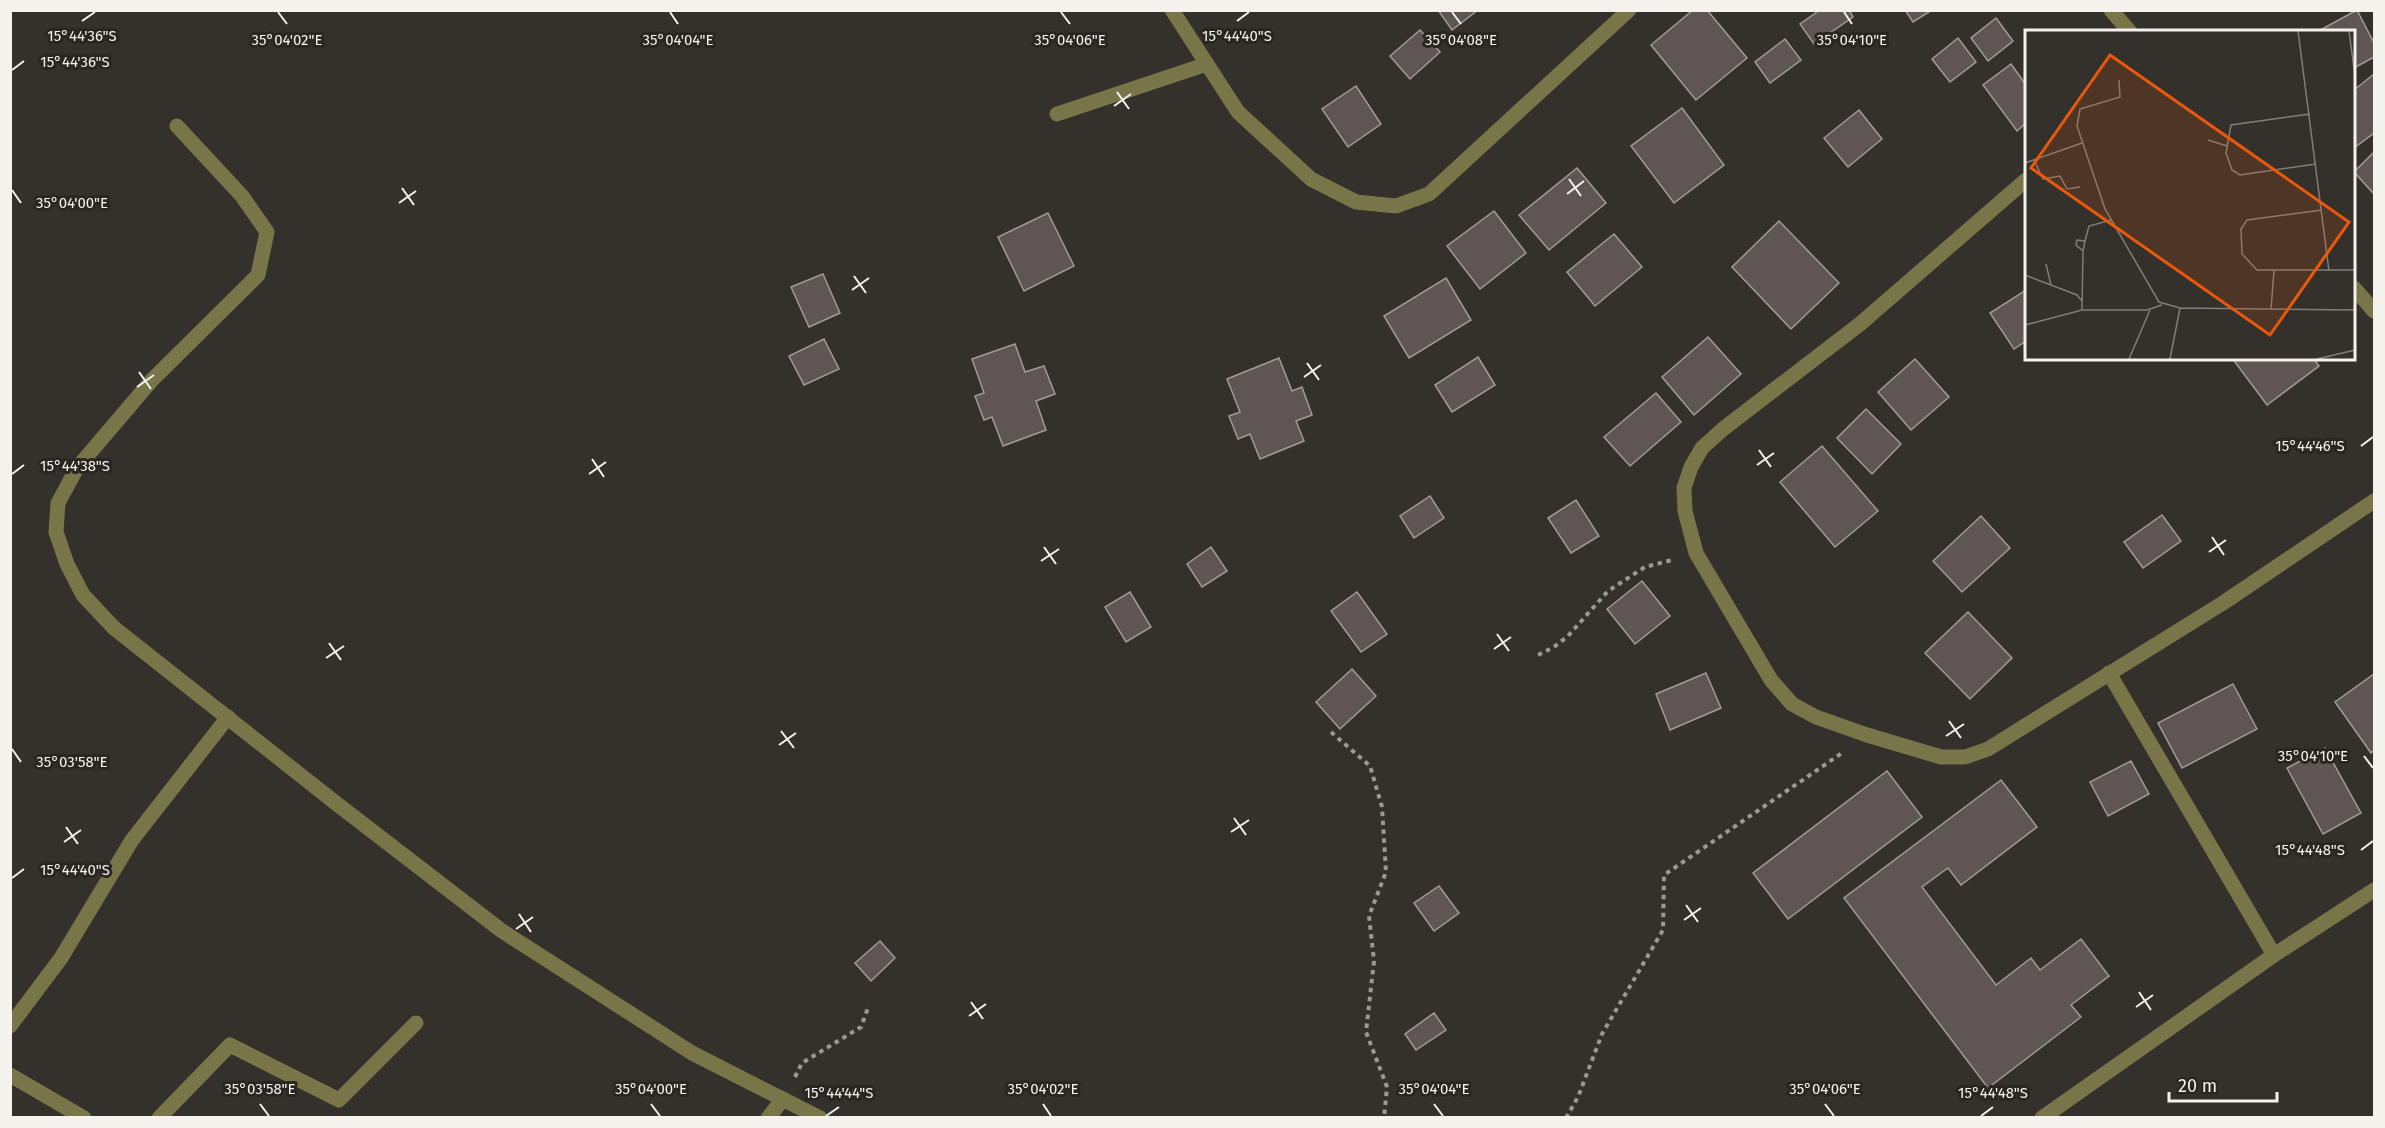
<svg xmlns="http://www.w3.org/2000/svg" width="2385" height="1128" viewBox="0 0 2385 1128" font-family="'Fira Sans',sans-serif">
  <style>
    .building { fill: #5e5654; stroke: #a39a97; stroke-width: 1.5 }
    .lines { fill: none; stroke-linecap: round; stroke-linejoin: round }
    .path { stroke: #9c9994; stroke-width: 4; stroke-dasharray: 4.5 4.5; stroke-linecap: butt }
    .street { stroke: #787548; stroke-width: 15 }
    .ticks { fill: none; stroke: #f5f2ee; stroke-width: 2 }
    .inset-road { fill: none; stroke: #817e79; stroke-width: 1.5 }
    .view { fill: #e8590c; fill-opacity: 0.15; stroke: #e8590c; stroke-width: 3 }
    .inset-edge { fill: none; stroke: #f5f2ee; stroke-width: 3 }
    .ticks-label { font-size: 15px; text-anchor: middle; fill: #f5f2ee; stroke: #2a2621; stroke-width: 6; stroke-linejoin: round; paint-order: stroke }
  </style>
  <rect width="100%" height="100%" fill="#34302b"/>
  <g class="building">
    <path d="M1438,10H1478L1452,30Z"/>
    <path d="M1693,10H1707L1747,58L1696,100L1651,45Z"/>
    <path d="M1820,10H1849L1853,17L1814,44L1800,24Z"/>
    <path d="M1905,10H1932L1913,22Z"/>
    <path d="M2357,10L2374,43V57L2354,68V32H2324L2322,29Z"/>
    <path d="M1996,18L2013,41L1988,61L1971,38Z"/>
    <path d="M1420,30L1440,52L1410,79L1390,56Z"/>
    <path d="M1958,38L1976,62L1950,82L1932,59Z"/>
    <path d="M1785,39L1801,60L1770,83L1755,62Z"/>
    <path d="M2011,64L2026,85V123L2017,131L1983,85Z"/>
    <path d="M2374,74V133L2354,148V90Z"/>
    <path d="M1356,86L1381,124L1348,147L1322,109Z"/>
    <path d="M1682,108L1724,165L1674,203L1631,146Z"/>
    <path d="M1859,110L1882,139L1848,167L1824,138Z"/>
    <path d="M2374,152V194L2354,172Z"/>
    <path d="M1577,168L1606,203L1549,250L1519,215Z"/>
    <path d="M1494,211L1526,253L1480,289L1447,246Z"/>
    <path d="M1048,213L1074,266L1024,291L998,237Z"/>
    <path d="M1779,221L1839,283L1791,329L1732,267Z"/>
    <path d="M1614,234L1642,267L1595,306L1567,272Z"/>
    <path d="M823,274L840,313L809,327L791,287Z"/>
    <path d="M1446,278L1471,320L1409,358L1384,316Z"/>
    <path d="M2026,290V341L2014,349L1990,313Z"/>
    <path d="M1708,337L1741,374L1694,415L1662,377Z"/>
    <path d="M824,339L839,369L804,385L789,356Z"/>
    <path d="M1015,344L1025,372L1044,366L1055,394L1036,401L1046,430L1003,446L992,417L984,420L975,396L984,393L972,359Z"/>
    <path d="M1478,357L1495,385L1452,412L1435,385Z"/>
    <path d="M1279,358L1292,391L1302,387L1312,415L1296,421L1304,441L1260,459L1250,434L1238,439L1229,416L1240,412L1227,379Z"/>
    <path d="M2232,358H2313L2319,366L2267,405Z"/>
    <path d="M1915,359L1949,397L1911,430L1878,392Z"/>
    <path d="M1656,393L1681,422L1630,466L1604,437Z"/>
    <path d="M1866,409L1901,444L1872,474L1837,438Z"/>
    <path d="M1822,446L1878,511L1835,547L1780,482Z"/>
    <path d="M1430,496L1444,518L1414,538L1400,516Z"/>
    <path d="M1576,500L1599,536L1571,553L1548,518Z"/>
    <path d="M2162,515L2181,541L2143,568L2124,542Z"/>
    <path d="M1981,516L2010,548L1962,592L1933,561Z"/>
    <path d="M1211,547L1227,571L1202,587L1187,564Z"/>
    <path d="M1642,581L1670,616L1635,644L1607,609Z"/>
    <path d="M1130,592L1151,627L1126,642L1105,607Z"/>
    <path d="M1357,592L1387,634L1361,652L1331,611Z"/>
    <path d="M1968,612L2012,658L1970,699L1925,653Z"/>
    <path d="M1352,669L1376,696L1340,729L1316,702Z"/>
    <path d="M1706,673L1721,708L1670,730L1656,694Z"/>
    <path d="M2374,674V750L2371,753L2335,702Z"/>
    <path d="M2233,684L2257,729L2182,768L2158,723Z"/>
    <path d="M2325,748L2361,813L2323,834L2287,768Z"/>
    <path d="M2131,761L2149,794L2108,816L2090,782Z"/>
    <path d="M1887,771L1922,817L1788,919L1753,873Z"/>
    <path d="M2001,780L2037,827L1961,885L1948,868L1922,887L1996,985L2031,958L2040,970L2081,939L2109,976L2071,1005L2081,1017L1988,1088L1844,898Z"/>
    <path d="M1439,886L1459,913L1434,931L1414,903Z"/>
    <path d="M880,941L895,958L871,981L855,963Z"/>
    <path d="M1434,1013L1446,1030L1416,1050L1405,1034Z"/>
  </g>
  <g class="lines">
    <g class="path">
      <path d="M1538,655L1554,647L1568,636L1608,591L1645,567L1672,560"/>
      <path d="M1331,732L1370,766L1382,807L1386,872L1369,916L1374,961L1366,1032L1387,1087L1384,1118"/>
      <path d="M795,1077L802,1063L861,1027L869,1005"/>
      <path d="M1566,1118L1578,1097L1602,1034L1663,930L1664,875L1842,753"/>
    </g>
    <g class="street">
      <path d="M1172,10L1238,112L1311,179L1356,202L1396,206L1429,194L1629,10"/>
      <path d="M2111,10L2130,32"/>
      <path d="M1057,114L1207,64"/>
      <path d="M177,126L242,196L267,232L258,275L152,380L77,468L58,503L56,532L67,564L83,595L114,628L337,804L502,931L692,1053L820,1118"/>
      <path d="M2026,180L1860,324L1723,429L1702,448L1691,467L1684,488L1685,511L1696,553L1771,680L1792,704L1816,717L1867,735L1941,757H1965L1988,749L2223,603L2374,501"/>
      <path d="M2354,288L2374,311"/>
      <path d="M2109,673L2274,955"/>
      <path d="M10,1026L61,958L132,840L228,717"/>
      <path d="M10,1075L84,1118"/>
      <path d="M159,1118L230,1045L339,1100L416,1023"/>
      <path d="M768,1118L783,1099"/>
      <path d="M2042,1118L2274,955L2374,890"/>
    </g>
  </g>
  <path class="ticks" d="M278,12L287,24M670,12L678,24M1061,12L1070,24M1452,12L1461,24M1844,12L1852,24M82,21L95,12M1237,21L1249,12M12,70L24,61M1117,92L1129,109M1114,106L1131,94M1569,179L1581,196M402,188L414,205M12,190L21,203M1567,194L1584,181M399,203L416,191M854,276L866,293M852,290L869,278M1307,363L1319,380M139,372L151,389M1304,377L1321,365M137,387L154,375M2361,446L2373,437M1759,450L1771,467M592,459L604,477M1757,465L1774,453M12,474L24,465M589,474L606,462M2212,537L2224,555M1044,547L1056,564M2209,552L2226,540M1041,561L1059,549M1497,634L1509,651M329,643L341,660M1494,649L1511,637M326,658L344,646M1949,721L1961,738M781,731L794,748M1946,736L1964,724M779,745L796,733M12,749L21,762M2364,756L2373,768M1234,818L1246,835M66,827L78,844M1231,832L1249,820M64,842L81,830M2361,850L2373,841M12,878L24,869M1686,905L1698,922M519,914L531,932M1684,920L1701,908M516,929L533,917M2139,992L2151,1010M971,1002L983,1019M2136,1007L2153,995M969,1016L986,1004M260,1104L269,1116M651,1104L660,1116M1043,1104L1051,1116M1434,1104L1443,1116M1825,1104L1834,1116M826,1116L839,1107M1981,1116L1993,1107"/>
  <g transform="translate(2025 30)">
    <rect width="330" height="330" fill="#34302b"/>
    <path class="inset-road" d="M273,1L304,241M324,1L330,46M94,50L95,67L55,79L52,96L80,179L134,272L155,278L330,280M285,84L206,95L201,123L207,140L215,145L291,134M183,110L202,116M9,130L18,149L35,146L42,159L55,157M0,133L57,113M297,180L222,190L216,199L217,224L232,240H330M60,211L64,196L86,190M21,234L26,255M0,245L52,265L57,271M57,280L58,221L51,215L52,210L60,211L58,221M246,280L249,240M0,295L57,280H122L137,275M104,329L125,280M145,329L155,278M292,329L330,320"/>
    <path class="view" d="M85,25L324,192L245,305L6,138Z"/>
    <rect width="330" height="330" class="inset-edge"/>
  </g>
  <g class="ticks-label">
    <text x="82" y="41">15°44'36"S</text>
    <text x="1237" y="41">15°44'40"S</text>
    <text x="287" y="45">35°04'02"E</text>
    <text x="1070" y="45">35°04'06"E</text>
    <text x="678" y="45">35°04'04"E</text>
    <text x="1461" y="45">35°04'08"E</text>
    <text x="1852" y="45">35°04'10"E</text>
    <text x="75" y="67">15°44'36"S</text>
    <text x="72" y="208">35°04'00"E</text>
    <text x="2310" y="451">15°44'46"S</text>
    <text x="75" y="471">15°44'38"S</text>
    <text x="2313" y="761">35°04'10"E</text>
    <text x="72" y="767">35°03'58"E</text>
    <text x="2310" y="855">15°44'48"S</text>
    <text x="75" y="875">15°44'40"S</text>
    <text x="260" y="1094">35°03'58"E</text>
    <text x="651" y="1094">35°04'00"E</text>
    <text x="1043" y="1094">35°04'02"E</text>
    <text x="1434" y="1094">35°04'04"E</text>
    <text x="1825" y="1094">35°04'06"E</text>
    <text x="839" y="1098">15°44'44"S</text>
    <text x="1993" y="1098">15°44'48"S</text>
  </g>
  <rect width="2385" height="1128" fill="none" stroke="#f5f2ee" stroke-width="24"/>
  <path d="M2169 1092v9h108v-9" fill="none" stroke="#f5f2ee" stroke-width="3"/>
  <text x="2178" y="1092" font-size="18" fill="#f5f2ee" stroke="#2a2621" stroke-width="4.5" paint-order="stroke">20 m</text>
</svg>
